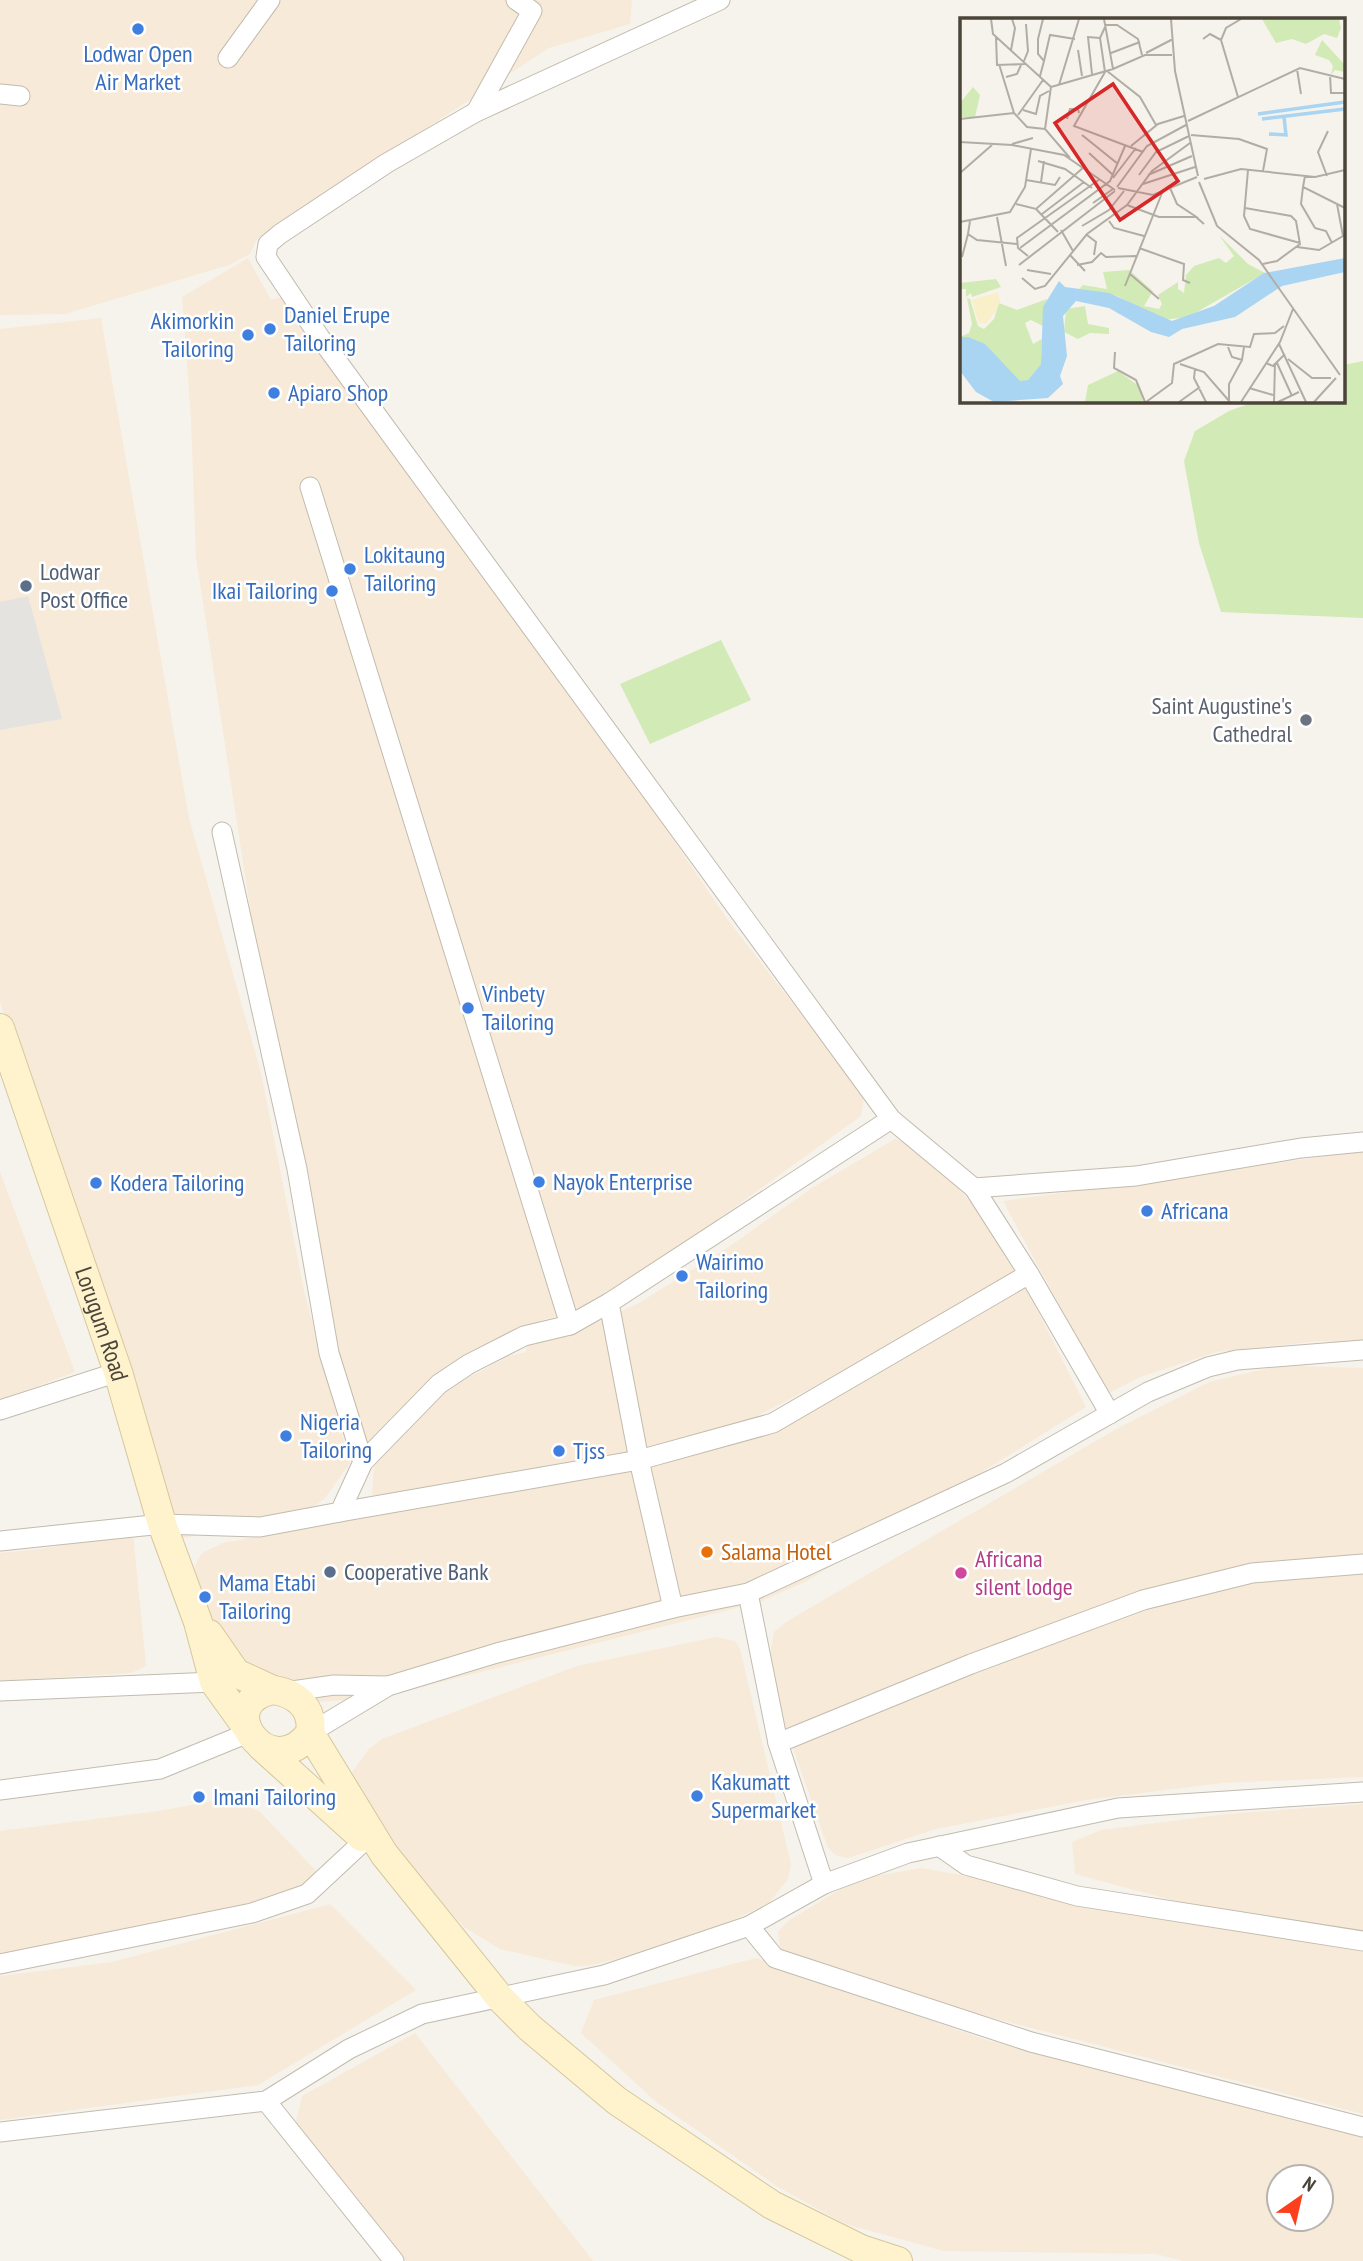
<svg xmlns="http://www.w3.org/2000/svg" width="1363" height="2261" viewBox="0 0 1363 2261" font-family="'PT Sans Narrow',sans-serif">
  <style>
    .commercial { fill: #f7ead8; fill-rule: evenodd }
    .green { fill: #d2eab5 }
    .parking { fill: #e5e3e0 }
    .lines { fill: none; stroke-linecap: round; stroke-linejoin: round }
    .street-casing { stroke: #c2bbae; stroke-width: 21 }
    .secondary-casing { stroke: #d6c79b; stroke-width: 30 }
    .street { stroke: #fff; stroke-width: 19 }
    .secondary { stroke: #fff3cd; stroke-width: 28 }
    .shop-dot { fill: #3f7fe0; stroke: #fff; stroke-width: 2.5 }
    .service-dot { fill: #5c6f8a; stroke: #fff; stroke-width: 2.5 }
    .worship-dot { fill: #6b7280; stroke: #fff; stroke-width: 2.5 }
    .food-dot { fill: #e8710a; stroke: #fff; stroke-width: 2.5 }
    .hotel-dot { fill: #d1479c; stroke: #fff; stroke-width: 2.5 }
    .labels { text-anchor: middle; stroke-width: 5; stroke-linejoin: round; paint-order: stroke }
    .shop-label { font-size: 24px; fill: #366cbe; stroke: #fff; text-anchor: start }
    .service-label { font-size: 24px; fill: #4e5e75; stroke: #fff; text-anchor: start }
    .worship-label { font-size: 24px; fill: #5b616d; stroke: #fff; text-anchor: end }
    .street-label { font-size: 24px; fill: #4b4439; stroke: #fff }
    .food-label { font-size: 24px; fill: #c56008; stroke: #fff; text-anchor: start }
    .hotel-label { font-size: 24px; fill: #b23c85; stroke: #fff; text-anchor: start }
    .inset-river { fill: none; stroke: #a9d4f2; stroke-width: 3.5 }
    .inset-road { fill: none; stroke: #b2ada4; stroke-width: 2 }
    .view { fill: #d62828; fill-opacity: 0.15; stroke: #d62828; stroke-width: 3.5 }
    .inset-edge { fill: none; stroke: #4b4439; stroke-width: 3.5 }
  </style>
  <rect width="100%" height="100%" fill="#f6f3ec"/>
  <g class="commercial">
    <path d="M0,0H632L630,24L549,48L257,239L250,254L229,265L65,314L0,315Z"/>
    <path d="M248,258L271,300L282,297L649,804L725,916L864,1096L861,1116L599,1305L542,1320L469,1358L365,1447L340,1361L296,1126L254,934L196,557L191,418L182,297Z"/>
    <path d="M101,318L189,818L261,1073L304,1291L350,1463L325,1498L306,1512L161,1543L105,1337L0,1002V329Z"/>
    <path d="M895,1139L915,1146L940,1166L981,1215L1020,1280L755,1417L664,1446L386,1495H372L374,1466L447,1389L509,1356L526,1352L528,1341L600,1321L639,1303L730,1246L812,1188Z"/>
    <path d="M1363,1151V1344L1320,1341L1216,1352L1140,1377L1107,1394L1003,1201Z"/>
    <path d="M0,1172L75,1372L0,1400Z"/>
    <path d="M1025,1285L1086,1407L807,1581L760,1602L386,1696L288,1705L236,1690L193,1579L195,1565L202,1553L223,1543L412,1507L788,1425Z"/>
    <path d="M1295,1366L1363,1368V1777L1222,1783L1086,1800L936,1829L848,1858L837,1856L828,1848L785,1725L770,1655L774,1632L786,1622L1118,1428L1209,1382L1269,1368Z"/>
    <path d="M133,1533L146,1666L131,1673L0,1681V1553L41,1549Z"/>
    <path d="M716,1637L735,1641L740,1649L791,1864L788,1879L769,1903L691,1940L592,1965L574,1966L500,1949L464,1927L355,1805L350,1783L353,1771L368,1750L382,1739L577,1666Z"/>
    <path d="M229,1798L260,1812L321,1876L268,1900L0,1957V1831L159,1811Z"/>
    <path d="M1363,1804V1933L1220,1913L1075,1874L1072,1842L1101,1830L1227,1814Z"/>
    <path d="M922,1868L1363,1948V2114L951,2007L781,1951L778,1932L788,1921L857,1879Z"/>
    <path d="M330,1904L416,1990L258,2085L0,2120V1976L112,1962Z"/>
    <path d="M756,1958L983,2039L1363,2136V2261H1183L1156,2254L944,2251L845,2224L778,2187L655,2101L581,2033L594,2000ZM1279,2177H1321V2219H1279Z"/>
    <path d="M415,2033L593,2261H406L295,2126L302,2096Z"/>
  </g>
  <g class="green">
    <path d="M1363,361V618L1221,612L1199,543L1184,461L1195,431L1229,411L1257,401H1344V365Z"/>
    <path d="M721,640L751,700L650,744L620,684Z"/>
  </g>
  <path class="parking" d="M28,596L62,719L0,730V602Z"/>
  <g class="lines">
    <defs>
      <g id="street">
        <path d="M720,0L476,112L387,163L280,234L268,244L266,257L321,339L891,1119L974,1188L1029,1274L1110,1414"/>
        <path d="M228,58L270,0"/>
        <path d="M0,94L20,96"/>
        <path d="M476,112L532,11L516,0"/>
        <path d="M310,487L570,1325"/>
        <path d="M222,832L297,1169L329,1353L363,1462"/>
        <path d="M974,1188L1136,1176L1301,1148L1363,1142"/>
        <path d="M609,1303L639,1460L673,1608"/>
        <path d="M0,1410L118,1372"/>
        <path d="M340,1512L639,1460L773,1423L1029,1274"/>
        <path d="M0,1541L162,1524L260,1527L340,1512L363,1462L439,1384L469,1364L524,1336L570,1325L609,1303L891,1119"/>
        <path d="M748,1593L778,1743L824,1884"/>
        <path d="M0,1691L214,1682"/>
        <path d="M285,1692L334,1685L388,1686"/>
        <path d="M310,1733L388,1686L497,1653L673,1608L748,1593L1006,1473L1148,1392L1208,1367L1237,1360L1363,1350"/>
        <path d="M778,1743L971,1664L1143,1600L1252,1573L1363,1564"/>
        <path d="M0,1790L160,1769L248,1733"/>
        <path d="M939,1846L966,1865L1077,1896L1363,1941"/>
        <path d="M749,1926L775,1958L1031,2042L1363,2127"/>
        <path d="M0,1964L252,1913L307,1894L365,1840"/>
        <path d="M266,2101L394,2261"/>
        <path d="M0,2132L266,2101L349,2049L422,2014L604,1975L749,1926L824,1884L908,1853L1118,1808L1363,1792"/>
      </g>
      <g id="secondary">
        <path id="s1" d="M0,1028L118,1372L162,1524L198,1622L214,1682L245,1725"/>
        <path d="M209,1634L236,1673L273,1690"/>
        <path d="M273,1690C296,1693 314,1708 310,1733C270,1787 209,1703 273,1690Z"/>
        <path d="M310,1733L384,1854L500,1998L530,2028L617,2101L772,2205L861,2249L898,2261"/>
        <path d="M261,1746L362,1837"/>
      </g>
    </defs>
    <use href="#street" class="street-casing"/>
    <use href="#secondary" class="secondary-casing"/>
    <use href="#street" class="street"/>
    <use href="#secondary" class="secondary"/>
  </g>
  <g class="shop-dot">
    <circle cx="138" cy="29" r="7"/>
    <circle cx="270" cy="329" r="7"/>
    <circle cx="248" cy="335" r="7"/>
    <circle cx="274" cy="393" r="7"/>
    <circle cx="350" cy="569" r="7"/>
    <circle cx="332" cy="591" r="7"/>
    <circle cx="468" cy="1008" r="7"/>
    <circle cx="539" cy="1182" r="7"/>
    <circle cx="96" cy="1183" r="7"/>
    <circle cx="1147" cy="1211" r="7"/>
    <circle cx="682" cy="1276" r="7"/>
    <circle cx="286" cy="1436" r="7"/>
    <circle cx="559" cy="1451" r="7"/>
    <circle cx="205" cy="1597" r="7"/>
    <circle cx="697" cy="1796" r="7"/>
    <circle cx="199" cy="1797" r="7"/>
  </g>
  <g class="service-dot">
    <circle cx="26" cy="586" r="7"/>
    <circle cx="330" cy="1572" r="7"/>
  </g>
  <circle class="worship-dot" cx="1306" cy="720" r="7"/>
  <circle class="food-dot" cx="707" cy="1552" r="7"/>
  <circle class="hotel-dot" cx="961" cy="1573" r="7"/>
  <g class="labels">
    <g class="shop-label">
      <text x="138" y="62" text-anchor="middle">Lodwar Open<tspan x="138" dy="28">Air Market</tspan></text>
      <text x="284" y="323">Daniel Erupe<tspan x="284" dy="28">Tailoring</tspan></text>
      <text x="234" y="329" text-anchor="end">Akimorkin<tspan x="234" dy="28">Tailoring</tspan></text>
      <text x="288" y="401">Apiaro Shop</text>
      <text x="364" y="563">Lokitaung<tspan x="364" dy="28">Tailoring</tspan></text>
      <text x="318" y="599" text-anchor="end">Ikai Tailoring</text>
      <text x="482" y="1002">Vinbety<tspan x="482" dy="28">Tailoring</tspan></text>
      <text x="553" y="1190">Nayok Enterprise</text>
      <text x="110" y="1191">Kodera Tailoring</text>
      <text x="1161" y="1219">Africana</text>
      <text x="696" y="1270">Wairimo<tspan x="696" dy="28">Tailoring</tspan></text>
      <text x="300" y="1430">Nigeria<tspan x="300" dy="28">Tailoring</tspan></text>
      <text x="573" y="1459">Tjss</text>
      <text x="219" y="1591">Mama Etabi<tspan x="219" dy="28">Tailoring</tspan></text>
      <text x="711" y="1790">Kakumatt<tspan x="711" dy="28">Supermarket</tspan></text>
      <text x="213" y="1805">Imani Tailoring</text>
    </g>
    <g class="service-label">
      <text x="40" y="580">Lodwar<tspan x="40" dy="28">Post Office</tspan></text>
      <text x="344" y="1580">Cooperative Bank</text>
    </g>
    <g class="worship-label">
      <text x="1292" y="714">Saint Augustine's<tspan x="1292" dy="28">Cathedral</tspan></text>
    </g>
    <g class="street-label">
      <text dy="8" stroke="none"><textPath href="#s1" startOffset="313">Lorugum Road</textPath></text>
    </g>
    <g class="food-label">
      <text x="721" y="1560">Salama Hotel</text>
    </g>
    <g class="hotel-label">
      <text x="975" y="1567">Africana<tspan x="975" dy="28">silent lodge</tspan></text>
    </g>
  </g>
  <g transform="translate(960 18)">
    <rect width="385" height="385" fill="#f6f3ec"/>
    <path d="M302,1H379L381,10L377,20L364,16L346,26L332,21L316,25ZM362,22L385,47V54L375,52L371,57L373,48L369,42L355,37ZM13,69L20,77L15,99H0V85ZM259,217L288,246L305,255L228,299L203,302L157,278L119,271L123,267L147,271L143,254L169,252L193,273L184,288L199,291L202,286L198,277L218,264V271L224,275L226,257L234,248L259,240L266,245L274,238ZM36,261L41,269L12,279L11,275L6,279V271H0V265ZM7,280L10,281L18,308L24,311L34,301L39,285L57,292L87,281L83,308L71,302L65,305L73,326L82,321L81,346L68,362L60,364L49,356L25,326L0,319L9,315L12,306ZM125,288L128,306L149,310V316L130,315L118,321L104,314L106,291ZM158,353L179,368L183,384H125L128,367Z" fill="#d2eab5"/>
    <path d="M38,274L40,284L35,294L26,306L18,304L12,282Z" fill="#f9efc9"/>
    <path d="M385,240V254L322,268L275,299L222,311L209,319L191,314L149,290L116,283L103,298L107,338L100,358L103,366L88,380L34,384L16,374L0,353V319H8L25,326L60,363L68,362L81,346L83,289L99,263L105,269L149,275L212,303L254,288L304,255Z" fill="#a9d4f2"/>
    <path class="inset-river" d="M298,96L385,84M302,101L385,91M309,116L326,117L324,99"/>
    <path class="inset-road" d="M31,1L33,16L91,69L85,111L110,140M144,1L153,51M211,1L215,53L238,158M146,7L140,20L145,54L114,108L183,134M146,7H157L178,21L182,37M36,19L37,47L65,46M243,21L250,16L261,22M51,32L55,10L52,1M118,32L122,58M151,35L180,24M186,35L213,21M64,43L68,33L66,6M84,43L90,17L115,21M39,46L54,95L67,109L85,111M337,51L341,76M147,53L180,79L196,107M132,56L128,19L140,20M370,57L371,75H385M80,58L84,43L78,36V21L83,1M46,59L57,56L61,47M99,67L119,1M91,69L153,51L185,37H212M278,79L261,22L266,10L281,1M63,92L76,96L80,78L89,73M58,97L83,62M0,101L54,95M107,101L110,91H118L119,95M228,103L340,50L385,61M122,117L158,146M231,117L279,121L307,131L303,153M0,124L52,127L104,137L155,172M52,126L73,120M171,128L198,106L224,98M129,135L153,157M78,143L105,151L132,170M288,152L284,198L290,211L340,225M0,155L32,127M179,157L196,134L229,118M188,157L232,138M345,158L343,169L385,190M367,158L358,134L368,113M153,160L176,130M244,161L281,151L355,159L385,152M66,162L95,167L100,159M81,164L84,143M239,164L257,208L299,242L380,357M183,166L235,149M157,169L187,128L226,107M343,169L341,186L355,210M158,170L193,177L237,159M210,170L217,186L238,200M133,185L153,171M56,186L76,191L124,149M167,187L199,199H236L244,206M285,190L331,198L336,203L340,226L317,243L303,246M76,191L98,214M82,196L124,164M37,199L46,248M10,203L8,216L17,222L57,226M149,203L154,210L184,218M0,204L50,194L65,169L71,131M122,208L149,192L164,173M355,210L366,213L372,225M101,212L113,233M127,217L136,224L134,237M337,229L359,232L383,218L377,186M60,230L150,163L165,128M179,230L224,246L223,262L230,265M110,237L125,253M68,238L58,230L57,220L140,161M2,239L8,216M59,247L155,173M117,247L132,244L141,235L146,239L176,238M67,252L91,256M170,256L199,281M62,260L75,271L85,268L127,216L167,187L192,153L230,125M165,268L202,175M319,326L346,384M268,329L272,339L282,342L284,329M155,334L154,350L176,362L185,384M328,341L352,360H371M306,345L313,348L325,336M317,345L332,378M220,346L244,354L270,384M235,351L234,360L246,384M289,370L313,377M269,383V366L282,342M186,384L212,365L214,346L258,326L290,329L294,316L315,315L324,308M219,384L240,369M281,384L320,324L333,291M314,384L315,345M318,384L339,374M354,384L376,360"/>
    <path class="view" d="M153,66L218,163L160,202L95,105Z"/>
    <rect width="385" height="385" class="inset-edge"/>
  </g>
  <g transform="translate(1300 2198) rotate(34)"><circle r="33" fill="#ffffff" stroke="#b7b4b0" stroke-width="2"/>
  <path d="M0-5L12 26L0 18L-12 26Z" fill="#fc3f1d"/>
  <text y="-10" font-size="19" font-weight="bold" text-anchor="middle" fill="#4b4439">N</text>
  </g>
</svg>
